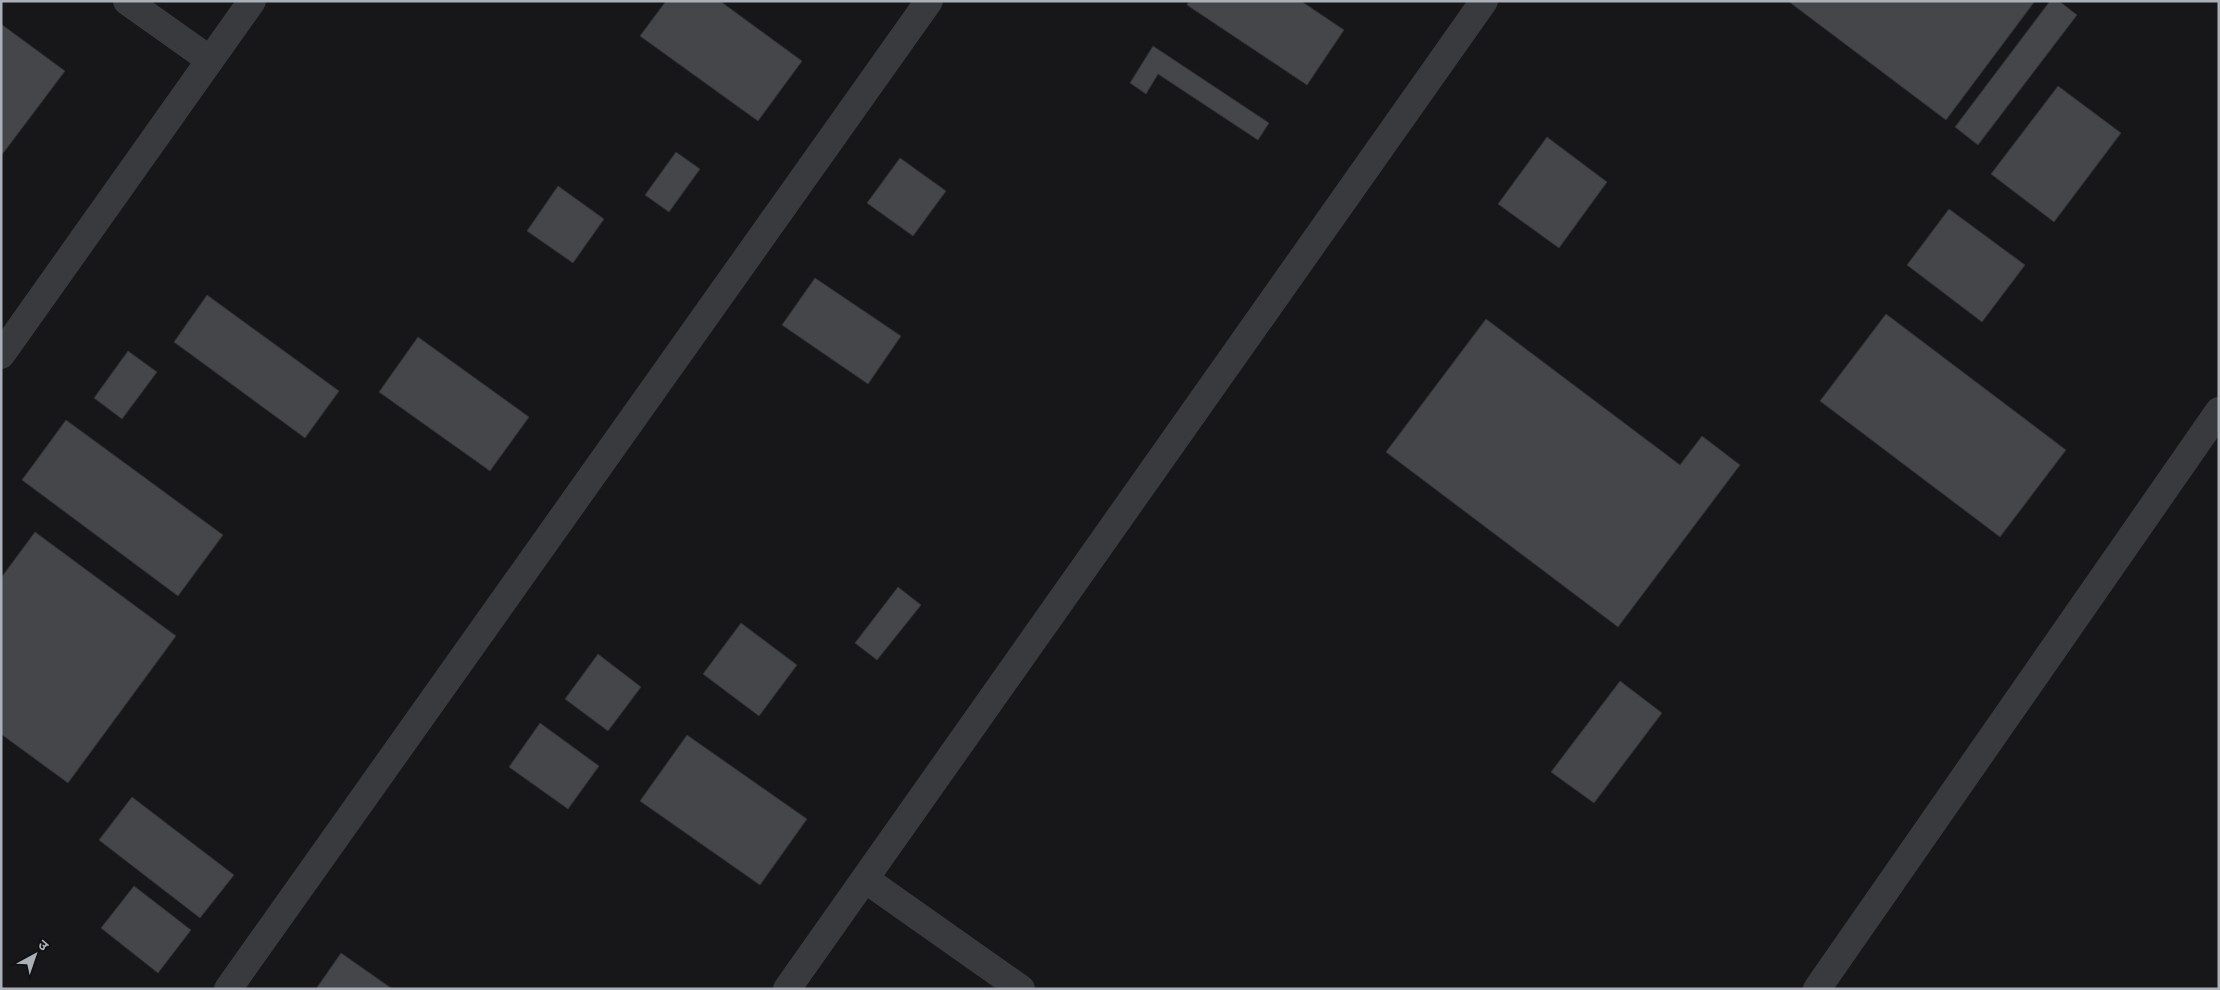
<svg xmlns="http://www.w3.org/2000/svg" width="2220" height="990" viewBox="0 0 2220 990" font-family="'PT Sans','Noto Sans Devanagari',sans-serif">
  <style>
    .building { fill: #444649; stroke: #313235 }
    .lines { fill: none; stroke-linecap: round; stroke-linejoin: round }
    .minor { stroke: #393a3e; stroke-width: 28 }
  </style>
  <rect width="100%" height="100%" fill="#171719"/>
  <g class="building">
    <path d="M666,1H720L802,61L758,121L640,36Z"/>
    <path d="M1189,1H1301L1344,30L1307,85L1187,5Z"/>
    <path d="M1788,1H2035L1946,120Z"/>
    <path d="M2050,1H2059L2077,15L1978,145L1955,127Z"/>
    <path d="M1,24L65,71L1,156Z"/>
    <path d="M1153,46L1269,123L1258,140L1158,74L1146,94L1130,83Z"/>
    <path d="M2058,86L2121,133L2054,222L1991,174Z"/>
    <path d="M1547,137L1607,182L1559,248L1498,204Z"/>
    <path d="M676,152L700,169L669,212L645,195Z"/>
    <path d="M900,158L946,191L913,236L867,203Z"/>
    <path d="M558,186L604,219L573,263L527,231Z"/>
    <path d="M1949,209L2025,265L1982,322L1907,265Z"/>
    <path d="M815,278L901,336L868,384L782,325Z"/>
    <path d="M207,295L339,391L305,438L174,342Z"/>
    <path d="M1886,314L2066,450L2000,537L1820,401Z"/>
    <path d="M1486,319L1680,465L1702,436L1740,465L1618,627L1386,452Z"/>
    <path d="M418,337L529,417L490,471L379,392Z"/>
    <path d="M128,351L157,372L122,419L94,398Z"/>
    <path d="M66,420L223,535L178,596L22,480Z"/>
    <path d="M35,532L176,636L68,783L1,734V578Z"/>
    <path d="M898,587L921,605L877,660L855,643Z"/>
    <path d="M741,623L797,665L759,716L703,674Z"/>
    <path d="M598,654L641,687L608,731L565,699Z"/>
    <path d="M1620,681L1662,713L1594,803L1551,772Z"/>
    <path d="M540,723L599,766L568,809L509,767Z"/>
    <path d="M687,735L807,819L760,885L640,801Z"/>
    <path d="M132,797L234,875L200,918L99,840Z"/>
    <path d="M134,886L191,930L158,973L101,928Z"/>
    <path d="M341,953L391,988V989H316Z"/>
  </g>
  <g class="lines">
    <g class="minor">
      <path d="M127,1L210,60"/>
      <path d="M1,355L252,1"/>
      <path d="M865,879L1021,989"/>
      <path d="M228,989L929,1"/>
      <path d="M787,989L1484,1"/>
      <path d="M1817,989L2219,411"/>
    </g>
  </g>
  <rect width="2220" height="990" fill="none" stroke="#aab0b8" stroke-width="5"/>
  <g transform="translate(35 955) rotate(40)" stroke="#121214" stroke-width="4" paint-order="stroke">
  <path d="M0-4L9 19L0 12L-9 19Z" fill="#aab0b8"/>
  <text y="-8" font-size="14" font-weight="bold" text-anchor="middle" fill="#aab0b8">उ</text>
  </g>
</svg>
